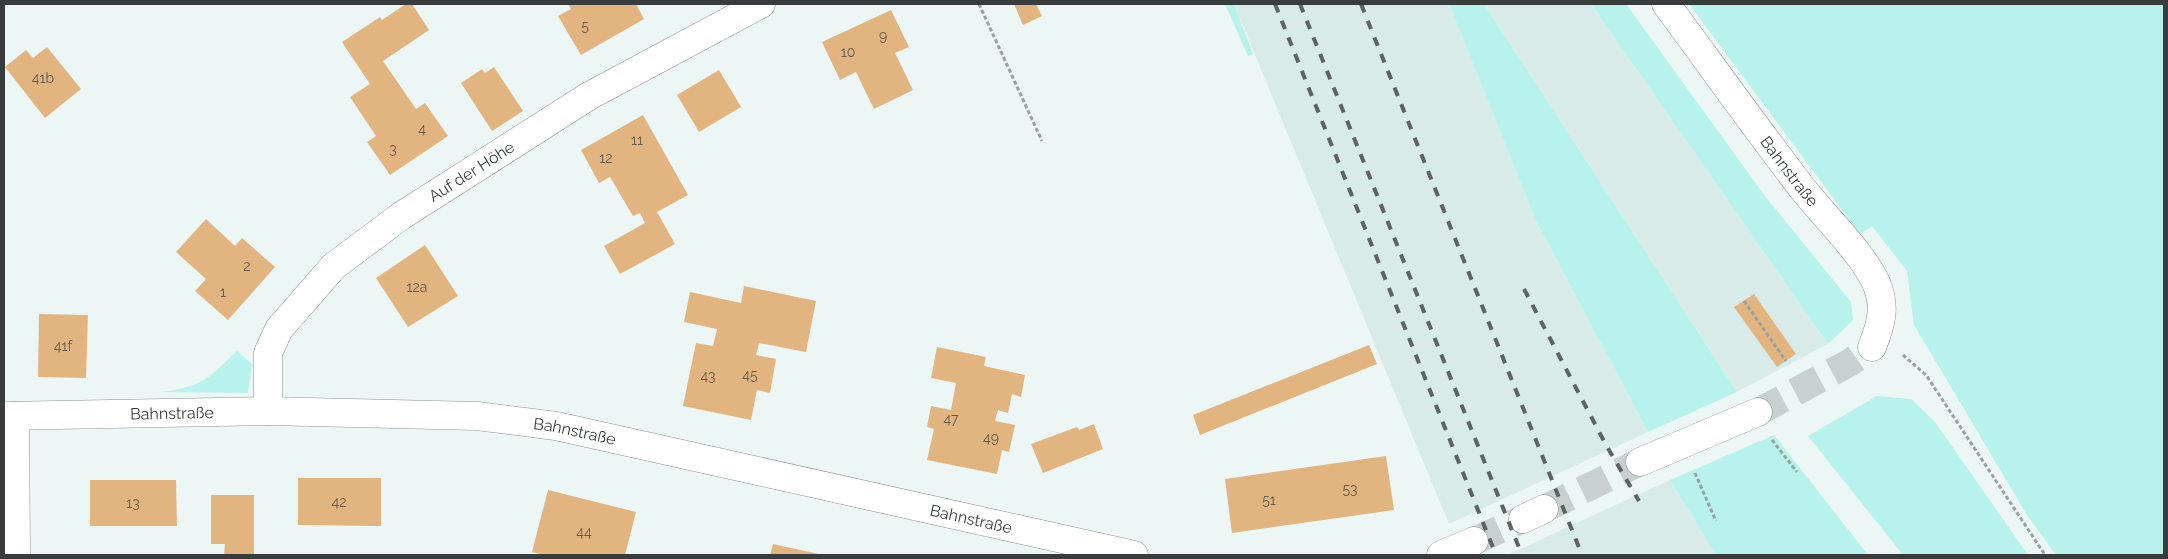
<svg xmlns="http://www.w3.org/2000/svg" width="2168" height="559" viewBox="0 0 2168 559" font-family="Raleway,sans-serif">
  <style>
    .built { fill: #d9ebe9 }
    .green { fill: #b8f2ed }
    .building { fill: #e2b580 }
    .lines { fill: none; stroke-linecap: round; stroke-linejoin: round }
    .street-tunnel { stroke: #c8d1d0; stroke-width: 28; stroke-dasharray: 28 14; stroke-linecap: butt }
    .street-casing { stroke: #8b9494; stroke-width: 29 }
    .path { stroke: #99a0a0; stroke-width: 3; stroke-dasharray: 4 2.5; stroke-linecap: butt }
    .street { stroke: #fff; stroke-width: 28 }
    .rail { stroke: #5d6262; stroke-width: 4; stroke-dasharray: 9 9; stroke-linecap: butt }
    .labels { text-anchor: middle; stroke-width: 4.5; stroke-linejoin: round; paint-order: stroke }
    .number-label { font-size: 14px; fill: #635a4d }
    .street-label { font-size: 16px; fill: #393c3c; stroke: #fff }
  </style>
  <rect width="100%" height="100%" fill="#ecf6f5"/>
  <g class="built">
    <path d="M1234,4H1449L1536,221L1648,432L1449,524Z"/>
    <path d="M1484,4H1591L1828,344L1737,392Z"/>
    <path d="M1670,480L1716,555H1507L1596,514Z"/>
  </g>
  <g class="green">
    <path d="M1225,4H1234L1253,54L1248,56Z"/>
    <path d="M1449,4H1484L1737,392L1648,432L1536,221Z"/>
    <path d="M1591,4H1626L1765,196L1851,302L1853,320L1828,344Z"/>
    <path d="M1689,4H2164V555H2056L2027,515L1914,325L1907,271L1872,226L1860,234Z"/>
    <path d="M237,351L252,364L248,393L160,392C202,387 208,379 237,351Z"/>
    <path d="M1877,396L1911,399L1935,422L2028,555H1903L1808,436Z"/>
    <path d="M1774,435L1868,555H1716L1670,480Z"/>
  </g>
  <g class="building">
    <path d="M406,4H412L429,30L383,61L416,109L425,103L448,136L390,175L367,142L376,136L350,97L370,84L342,42L380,17L382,20Z"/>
    <path d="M568,4H636L644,19L581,55L558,16L571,9Z"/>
    <path d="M1014,4H1036L1042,16L1023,25Z"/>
    <path d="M891,10L909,47L895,53L913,90L874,109L856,72L840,80L822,42Z"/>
    <path d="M47,47L81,89L45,118L5,67L26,50L33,58Z"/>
    <path d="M494,67L523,111L492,131L461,83L482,69L485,73Z"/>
    <path d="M719,70L741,107L699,132L677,95Z"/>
    <path d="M643,115L688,195L657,212L675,244L620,274L604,246L645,223L640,213L633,216L610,177L599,183L581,150Z"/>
    <path d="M206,219L235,246L242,238L275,267L228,320L195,291L206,279L176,252Z"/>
    <path d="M425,245L458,296L408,327L376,278Z"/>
    <path d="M744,286L816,301L806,352L759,343L756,355L776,359L770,393L757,390L751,420L683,406L696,343L713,346L717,329L684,322L690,292L741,303Z"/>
    <path d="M1754,294L1796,354L1777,367L1734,307Z"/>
    <path d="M39,314L88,315L86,378L38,377Z"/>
    <path d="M1369,345L1377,364L1200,435L1193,415Z"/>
    <path d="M937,347L986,357L984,366L1025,375L1021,397L1012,394L1008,413L998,410L995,421L1015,425L1009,452L1002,450L997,474L927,460L934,429L927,427L931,406L951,410L956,383L931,378Z"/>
    <path d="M1094,424L1103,449L1043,473L1031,444L1077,427L1079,430Z"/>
    <path d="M1386,456L1394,510L1232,533L1225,479Z"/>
    <path d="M298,478H381V526L298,525Z"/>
    <path d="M90,480H176L177,526H90Z"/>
    <path d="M548,490L636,512L625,555H544L532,552Z"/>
    <path d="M211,495H254V555H224L225,544H211Z"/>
    <path d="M773,544L819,554V555H770Z"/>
  </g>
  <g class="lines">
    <g class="street-tunnel">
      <path d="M1758,412L1849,363L1872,347"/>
      <path d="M1544,509L1640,462"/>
      <path d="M1474,541L1523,519"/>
    </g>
    <defs>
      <g id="street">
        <path id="s1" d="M1666,4C1711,65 1756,128 1802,188C1823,215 1864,254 1877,285C1886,307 1881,325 1872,347"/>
        <path id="s2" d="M268,411V353L279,329L334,266L401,216L589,96L761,4"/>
        <path id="s3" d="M4,416L268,411L477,416L556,426L1134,555"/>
        <path d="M15,416L16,555"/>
        <path d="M1640,462L1758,412"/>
        <path d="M1523,519L1544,509"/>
        <path d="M1441,555L1474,541"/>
      </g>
    </defs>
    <use href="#street" class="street-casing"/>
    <g class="path">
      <path d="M979,4L1042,141"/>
      <path d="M1744,301L1786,361"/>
      <path d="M1903,355L1926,375L2045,555"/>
      <path d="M1772,440L1797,472"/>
      <path d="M1695,473L1716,521"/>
    </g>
    <use href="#street" class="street"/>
    <g class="rail">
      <path d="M1275,4L1496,555"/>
      <path d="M1300,4L1522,555"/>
      <path d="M1361,4L1582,555"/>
      <path d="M1524,289L1606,445L1639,501"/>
    </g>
  </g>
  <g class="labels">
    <g class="number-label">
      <text x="585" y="31">5</text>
      <text x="883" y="41">9</text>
      <text x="848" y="57">10</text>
      <text x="43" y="83">41b</text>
      <text x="422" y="134">4</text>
      <text x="637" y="145">11</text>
      <text x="393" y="154">3</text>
      <text x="606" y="163">12</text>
      <text x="247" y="271">2</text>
      <text x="417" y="292">12a</text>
      <text x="223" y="297">1</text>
      <text x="63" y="351">41f</text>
      <text x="750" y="380">45</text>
      <text x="708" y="381">43</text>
      <text x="951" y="424">47</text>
      <text x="991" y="443">49</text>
      <text x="1350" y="494">53</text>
      <text x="1269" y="505">51</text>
      <text x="339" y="507">42</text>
      <text x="133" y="508">13</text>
      <text x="584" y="537">44</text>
    </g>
    <g class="street-label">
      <text dy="6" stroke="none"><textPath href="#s2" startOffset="335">Auf der Höhe</textPath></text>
      <text dy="6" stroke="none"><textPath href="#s1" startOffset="208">Bahnstraße</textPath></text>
      <text dy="6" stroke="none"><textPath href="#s3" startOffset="168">Bahnstraße</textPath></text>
      <text dy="6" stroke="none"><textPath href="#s3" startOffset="572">Bahnstraße</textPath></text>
      <text dy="6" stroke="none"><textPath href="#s3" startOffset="978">Bahnstraße</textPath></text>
    </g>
  </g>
  <rect width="2168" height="559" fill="none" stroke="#393c3c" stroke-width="10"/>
</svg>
